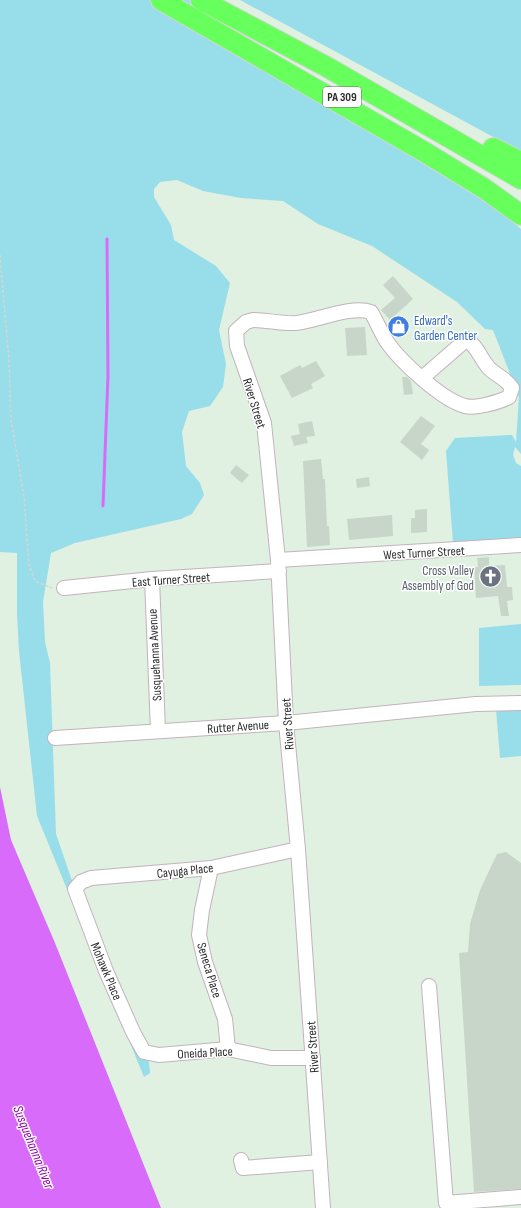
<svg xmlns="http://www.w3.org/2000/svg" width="521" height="1208" viewBox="0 0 521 1208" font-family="'Sofia Sans Condensed',sans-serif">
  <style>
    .green { fill: #98ddea }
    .water { fill: #d86bf9 }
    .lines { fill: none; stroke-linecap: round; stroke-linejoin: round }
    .stream { stroke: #d86bf9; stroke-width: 3 }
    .building { fill: #c8d6c9 }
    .minor-casing { stroke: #c2b3bd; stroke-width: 16 }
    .highway-casing { stroke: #d5d5d5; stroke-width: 22 }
    .path { stroke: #d5d5d5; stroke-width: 1.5; stroke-dasharray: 3 2; stroke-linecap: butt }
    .minor { stroke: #fff; stroke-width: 14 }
    .highway { stroke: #66ff5b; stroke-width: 20 }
    .labels { text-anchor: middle; stroke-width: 3; stroke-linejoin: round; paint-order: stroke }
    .shield { fill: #fff; stroke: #6d6d6d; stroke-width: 1 }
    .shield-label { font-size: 12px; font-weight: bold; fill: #2e2e2e }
    .shop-label { font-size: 13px; fill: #366cbe; stroke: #fff; text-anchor: start }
    .street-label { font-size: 13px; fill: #2e2e2e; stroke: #fff }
    .worship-label { font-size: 13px; fill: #5b616d; stroke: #fff; text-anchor: end }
    .water-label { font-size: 14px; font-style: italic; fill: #9302ad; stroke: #fff }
  </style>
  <rect width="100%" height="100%" fill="#e0f0e1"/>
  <g class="green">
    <path d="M0,0H218L212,40L390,137L486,201L521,229V454L515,447L513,455L516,463L521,466V539L453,543L446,451L455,438L512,435L516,442L519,397L493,330L485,329L457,302L372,246L318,224L283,201L241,198L203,191L177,180L160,182L154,189V197L171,225L174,240L216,266L230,283L219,330L226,364L223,387L210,406L189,411L182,432L186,466L200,483L204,495L192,514L181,519L75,543L51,553L43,602L45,642L50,663L56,834L80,904L137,1047L149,1062L150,1073L144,1077L37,816L19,651L17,614V553L0,552Z"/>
    <path d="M240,0H521V152L510,146Z"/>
    <path d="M521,624V685L479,686V628Z"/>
    <path d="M521,706V756L500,758L496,709Z"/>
  </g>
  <path class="water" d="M0,787L11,840L55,943L161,1208H0Z"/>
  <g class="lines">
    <path class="stream" d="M103,506L108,376L107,239"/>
  </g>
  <g class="building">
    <path d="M393,276L413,299L390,320L381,310L395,298L383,285Z"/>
    <path d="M365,327L367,355L347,356L345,328Z"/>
    <path d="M316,361L325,376L311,384L313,388L292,398L280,376L300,365L302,368Z"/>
    <path d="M402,377H407L411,381L413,394L404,395Z"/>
    <path d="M421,416L435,426L421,444L429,450L422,460L400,442Z"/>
    <path d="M312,421L315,436L306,437L308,443L294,446L291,436L300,434L298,424Z"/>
    <path d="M321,459L323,479H325L327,526H329L330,545L307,547L303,461Z"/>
    <path d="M236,465L249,475L242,483L230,473Z"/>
    <path d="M369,477L370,486L357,488L356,479Z"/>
    <path d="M427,509V532L411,533V518H415V510Z"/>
    <path d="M392,515L393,536L349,540L347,519Z"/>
    <path d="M489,557V566L505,565L507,587H512L513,600L507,601L509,616H501L498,596L476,598L474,567H478L477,558Z"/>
    <path d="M506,852L521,863V1189L474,1192L459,953L468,952L470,924L480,890L497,854Z"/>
  </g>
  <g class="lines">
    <defs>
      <g id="minor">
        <path d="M278,560L521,545"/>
        <path d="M152,579L158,731"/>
        <path d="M64,588L152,579L279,571"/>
        <path d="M55,738L286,723L476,704L521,703"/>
        <path d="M298,849L211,868L91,878L81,882L75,889L106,971L133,1032L144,1052L159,1055L228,1049L271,1058H313"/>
        <path d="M211,868L202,910L199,935L205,962L225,1019L228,1049"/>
        <path d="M429,986L446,1203L521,1197"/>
        <path d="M241,1160L243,1168L320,1162"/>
        <path d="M323,1208L298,849L286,723L278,560L264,423L237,346L236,331L246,322L253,320C267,320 282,324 296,323C317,321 351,305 371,312C377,322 381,333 387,342C401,362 442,400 465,406C475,409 499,402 509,397L512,388C505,377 496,376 488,367C479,356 479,349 467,339L422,378"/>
      </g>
      <g id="highway">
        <path d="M161,0L423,151L485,189L521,215"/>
        <path d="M201,0L327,67L521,179"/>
        <path d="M493,148L521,162"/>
      </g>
    </defs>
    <use href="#minor" class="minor-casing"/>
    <use href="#highway" class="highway-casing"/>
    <path class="path" d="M0,255L9,361L11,419L24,497L29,565L35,581L52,588"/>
    <use href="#minor" class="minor"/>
    <use href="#highway" class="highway"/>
  </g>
  <defs>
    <symbol id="shop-disc" viewBox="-11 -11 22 22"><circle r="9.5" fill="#3f7fe0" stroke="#fff"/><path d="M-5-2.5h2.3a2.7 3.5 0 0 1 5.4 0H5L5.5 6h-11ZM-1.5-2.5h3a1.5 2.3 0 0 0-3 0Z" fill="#fff"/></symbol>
    <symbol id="church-disc" viewBox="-11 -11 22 22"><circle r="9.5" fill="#6b7280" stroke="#fff"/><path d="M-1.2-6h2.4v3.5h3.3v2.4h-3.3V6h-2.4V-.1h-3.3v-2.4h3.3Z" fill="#fff"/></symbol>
  </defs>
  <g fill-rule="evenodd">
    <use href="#shop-disc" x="386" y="314" width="25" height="25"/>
    <use href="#church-disc" x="478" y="564" width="25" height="25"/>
  </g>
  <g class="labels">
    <rect class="shield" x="323" y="87" width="38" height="20" rx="3"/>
    <g class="shield-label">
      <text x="342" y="101">PA 309</text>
    </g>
    <g class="shop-label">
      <text x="414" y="325">Edward's<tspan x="414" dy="15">Garden Center</tspan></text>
    </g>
    <g class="street-label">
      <text transform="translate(255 403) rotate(73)" y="5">River Street</text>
      <text transform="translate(424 552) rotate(-3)" y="5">West Turner Street</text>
      <text transform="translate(171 579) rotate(-4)" y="5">East Turner Street</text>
      <text transform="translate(154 655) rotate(-93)" y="5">Susquehanna Avenue</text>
      <text transform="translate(287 724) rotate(-94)" y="5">River Street</text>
      <text transform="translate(238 726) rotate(-4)" y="5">Rutter Avenue</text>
      <text transform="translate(185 870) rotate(-6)" y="5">Cayuga Place</text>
      <text transform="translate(210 970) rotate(73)" y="5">Seneca Place</text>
      <text transform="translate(107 971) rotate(67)" y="5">Mohawk Place</text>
      <text transform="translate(312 1047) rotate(-94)" y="5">River Street</text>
      <text transform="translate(205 1052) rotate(-3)" y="5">Oneida Place</text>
    </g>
    <g class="worship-label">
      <text x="474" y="575">Cross Valley<tspan x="474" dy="15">Assembly of God</tspan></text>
    </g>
    <g class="water-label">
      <text transform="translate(34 1147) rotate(68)" y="5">Susquehanna River</text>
    </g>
  </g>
</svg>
